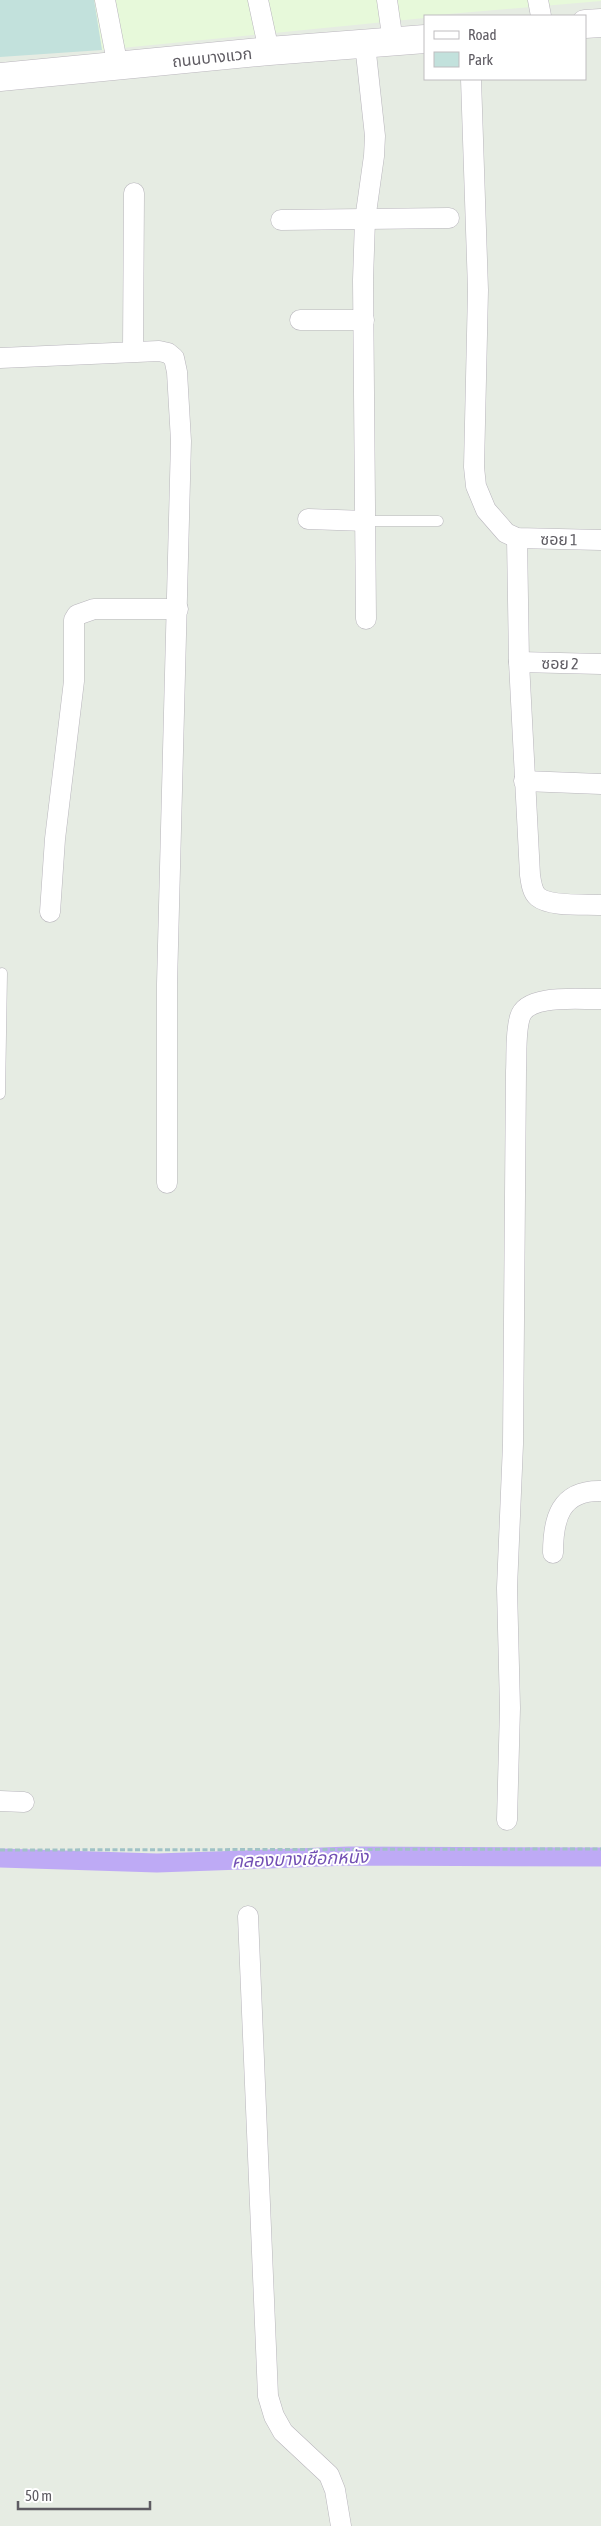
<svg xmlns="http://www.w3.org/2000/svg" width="601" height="2526" viewBox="0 0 601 2526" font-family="'Asap Condensed','Noto Sans Thai',sans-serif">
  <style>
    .commercial { fill: #e7f9da }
    .green { fill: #c2e1dc }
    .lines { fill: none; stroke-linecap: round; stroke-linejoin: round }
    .canal { stroke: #beaaf5; stroke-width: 19 }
    .service-casing { stroke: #b8b5bc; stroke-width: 11 }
    .minor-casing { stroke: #b8b5bc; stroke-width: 21 }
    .secondary-casing { stroke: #bab6bd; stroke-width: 29 }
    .path { stroke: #a0c2c6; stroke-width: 3; stroke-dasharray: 5 2.5; stroke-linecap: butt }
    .service { stroke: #fff; stroke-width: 10 }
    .minor { stroke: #fff; stroke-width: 20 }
    .secondary { stroke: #fff; stroke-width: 28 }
    .labels { text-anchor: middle; stroke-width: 4; stroke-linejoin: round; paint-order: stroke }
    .street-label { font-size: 16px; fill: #5e5b62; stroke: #fff }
    .water-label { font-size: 18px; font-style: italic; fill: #7350b4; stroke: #fff }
  </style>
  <rect width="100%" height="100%" fill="#e6ece3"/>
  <path class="commercial" d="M94,0H601V1L425,16V18L102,50Z"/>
  <path class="green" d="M0,0H94L102,50L0,57Z"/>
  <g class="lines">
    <path class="canal" d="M0,1858L157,1863L349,1856L601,1857"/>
    <defs>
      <g id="service">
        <path d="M366,521H438"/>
        <path d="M0,1094L2,973"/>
      </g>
      <g id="minor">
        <path d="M105,0L118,67"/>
        <path d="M258,0L269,51"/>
        <path d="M387,0L393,42"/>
        <path d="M538,0L541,16"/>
        <path d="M365,44L375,136L374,156L365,220L363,280L366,619"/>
        <path d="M471,79L478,290L474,467L476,486L486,510L506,533L517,538L601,540"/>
        <path d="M281,220L449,218"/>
        <path d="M300,320H364"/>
        <path d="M133,351L134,193"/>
        <path d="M0,358L159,351L168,353L174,358L177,372L181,441L167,984V1183"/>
        <path d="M308,519L366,521"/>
        <path d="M517,538L519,662L530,875C531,882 532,892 538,897C550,907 585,904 601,905"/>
        <path d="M519,662L601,664"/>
        <path d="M524,781L601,784"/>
        <path d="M50,912L55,839L74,681V620L77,615L94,609H178"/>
        <path d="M553,1553C553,1519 560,1490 601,1491"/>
        <path d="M0,1801L24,1802"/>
        <path d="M507,1820L510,1708L507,1588L513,1444L516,1071C517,1054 515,1033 520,1017C527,993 581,1000 601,999"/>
        <path d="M248,1916L268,2396L274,2416L283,2432L329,2475L335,2490L341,2526"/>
      </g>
      <g id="secondary">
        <path d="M585,24L601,23"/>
        <path d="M0,77L269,51L425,39"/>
      </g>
    </defs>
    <use href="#service" class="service-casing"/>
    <use href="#minor" class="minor-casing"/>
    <use href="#secondary" class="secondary-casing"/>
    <path class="path" d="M0,1850L601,1849"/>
    <use href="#service" class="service"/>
    <use href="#minor" class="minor"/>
    <use href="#secondary" class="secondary"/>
  </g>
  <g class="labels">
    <g class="street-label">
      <text transform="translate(212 57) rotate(-6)" y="6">ถนนบางแวก</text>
      <text transform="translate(559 539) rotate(1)" y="6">ซอย 1</text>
      <text transform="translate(560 663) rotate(1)" y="6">ซอย 2</text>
    </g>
    <g class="water-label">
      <text transform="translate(300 1859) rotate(-2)" y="6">คลองบางเชือกหนัง</text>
    </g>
  </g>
  <rect x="424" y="15" width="162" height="65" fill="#ffffff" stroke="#bfbdc0"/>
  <rect x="434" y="31" width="25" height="8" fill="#ffffff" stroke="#bfbdc0"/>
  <text x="468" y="40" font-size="15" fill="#5e5b62">Road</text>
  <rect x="434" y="52" width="25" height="15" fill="#c2e1dc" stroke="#bfbdc0"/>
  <text x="468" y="65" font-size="15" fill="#5e5b62">Park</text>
  <path d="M18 2501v8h132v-8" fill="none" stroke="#5e5b62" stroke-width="2.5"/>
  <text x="25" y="2501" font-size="15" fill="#5e5b62" stroke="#ffffff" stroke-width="4" paint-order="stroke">50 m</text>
</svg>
